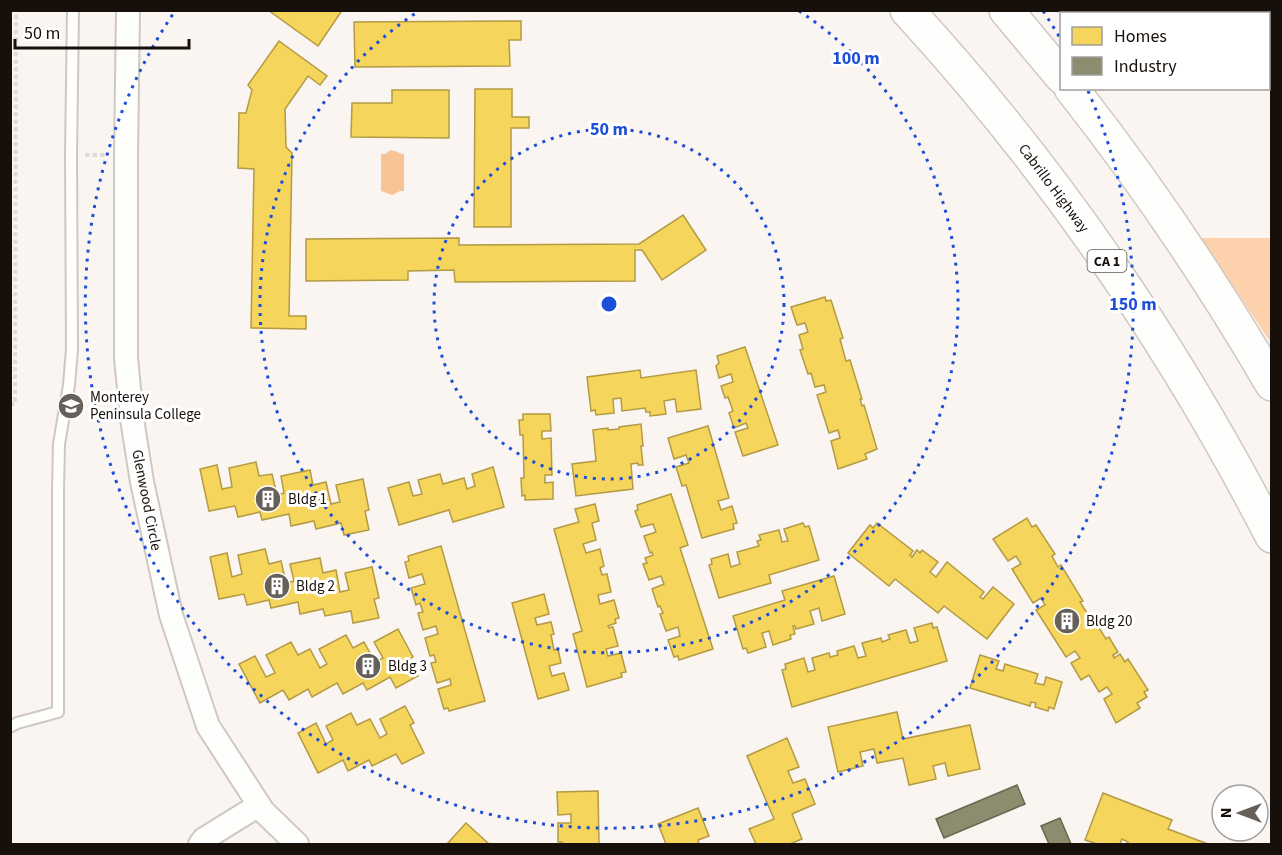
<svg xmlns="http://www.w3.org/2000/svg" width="1282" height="855" viewBox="0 0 1282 855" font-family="'Source Sans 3',sans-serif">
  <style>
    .green { fill: #f9e0cb }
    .forest { fill: #fdd1ab }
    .water { fill: #f9c495 }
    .homes { fill: #f6d55c; stroke: #b39a43; stroke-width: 1.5 }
    .industry { fill: #8c8c6e; stroke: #696750; stroke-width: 1.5 }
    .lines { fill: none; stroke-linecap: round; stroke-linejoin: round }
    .lane-casing { stroke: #cfc8c2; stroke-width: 14 }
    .street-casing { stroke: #cfc8c2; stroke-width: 26 }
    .highway-casing { stroke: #cfc8c2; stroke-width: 36 }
    .path { stroke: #dfdddc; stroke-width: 4; stroke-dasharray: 4.5 3; stroke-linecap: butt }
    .lane { stroke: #fefefd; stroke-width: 10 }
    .street { stroke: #fefefd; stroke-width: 22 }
    .highway { stroke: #fefefd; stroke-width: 33 }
    .ring { fill: none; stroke: #1d4ed8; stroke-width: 3; stroke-dasharray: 3 6 }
    .labels { text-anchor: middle; stroke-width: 6; stroke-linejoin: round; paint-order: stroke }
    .shield { fill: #fff; stroke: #5d5854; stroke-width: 1.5 }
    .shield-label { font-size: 14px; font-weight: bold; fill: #17100a }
    .street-label { font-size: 15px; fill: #17100a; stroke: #fff }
    .poi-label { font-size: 15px; fill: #17100a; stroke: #fff; text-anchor: start }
    .centre { fill: #1d4ed8; stroke: #fff; stroke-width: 3 }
    .ring-label { font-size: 18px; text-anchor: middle; font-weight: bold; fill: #1d4ed8; stroke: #fff; stroke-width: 6; stroke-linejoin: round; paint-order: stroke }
  </style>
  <rect width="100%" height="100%" fill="#faf5f0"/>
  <path class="green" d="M10,11H12L11,393H10Z"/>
  <path class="forest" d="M1201,238H1271V343Z"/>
  <path class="water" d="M389,151C395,149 398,154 404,154V191H400L392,195L381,191V154H385Z"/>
  <g class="homes">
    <path d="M268,10H338L341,12L318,46Z"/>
    <path d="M521,21V40H509L510,66L355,67L354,22Z"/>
    <path d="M279,41L327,76L320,85L308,76L285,109L286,147L292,153L289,316H306V329L251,328L254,169L238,168L239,113H246L252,90L248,85Z"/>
    <path d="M475,89H512V117H529V128H511V227H474Z"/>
    <path d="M392,90H449V138L351,137L352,103H392Z"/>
    <path d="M683,215L706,250L662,280L642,250H635V281L455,282L454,270L408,271V280L306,281V239L459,238V245L639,244Z"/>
    <path d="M825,297L826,301L831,300L843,338L840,339L846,361L850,360L862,399H860L862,406L864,405L877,449L865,454L867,459L838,469L831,441L840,438L838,430L829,433L817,395L826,392L824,385L815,387L811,373L808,374L800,350L803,349L799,335L808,332L805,323L797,325L791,307Z"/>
    <path d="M745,347L778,445L743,456L735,432L748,428L746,423L734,428L729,413L733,411L728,397L725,398L721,386L733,382L731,374L719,378L716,366L719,363L717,356Z"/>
    <path d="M640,370L641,378L696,370L701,409L677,412L675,399L664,401L666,414L650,416V412H646L645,408L622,411L621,398L613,399L614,413L596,415L595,410L591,411L587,377Z"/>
    <path d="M523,414H550L551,431H542V439L551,438L552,475H545V483L553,482V499L525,500V495L522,496L521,478H524L523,435H520L519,420H523Z"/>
    <path d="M641,424L643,446H641L643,465H638V463L631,464L633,489L576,496L572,464L596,461L593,430L608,428V430L619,429V427Z"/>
    <path d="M708,426L729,498L718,501L721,510L732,506L737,523L733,524L734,529L702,538L686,485L682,486L676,467L689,463L686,455L674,459L668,438Z"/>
    <path d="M256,462L259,476L272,474L277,495L284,493L281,476L310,470L313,485L326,482L331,504L340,502L336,485L363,479L369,510L365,511L369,530L344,535L341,523L316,529L314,521L291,526L289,514L262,520L260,512L238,517L235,506L209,511L200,469L217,465L222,489L232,487L229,468Z"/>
    <path d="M493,467L504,507L453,522L449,510L399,525L388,488L409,482L413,496L422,494L418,480L440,474L443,484L464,478L467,489L475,486L472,474Z"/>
    <path d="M671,494L688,545L680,548L713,649L679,660L678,656L674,657L668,640L680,636L678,627L666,631L660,614L663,613L660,606L658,607L652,589L664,584L661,576L649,580L643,564L647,563L645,558L653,555L652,552L650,553L644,536L656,532L653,524L641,527L635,511L638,510L637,505Z"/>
    <path d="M595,504L599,521L592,523L596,540L583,544L586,553L600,549L604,566L600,568L602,575L607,574L611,592L598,595L600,604L614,600L619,618L615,619L616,623L608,626L609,628L613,627L618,646L606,649L608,656L621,653L626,672L621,673L622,677L587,687L573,634L582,631L554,529L579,522L575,509Z"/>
    <path d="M1027,518L1032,527L1036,525L1055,554L1052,556L1058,567L1061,565L1083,601L1080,602L1092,621L1094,620L1106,639L1109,637L1118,652L1113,655L1114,658L1120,654L1125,662L1128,659L1148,690L1144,692L1147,697L1137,703L1140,708L1116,723L1104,699L1112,694L1107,687L1099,692L1089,675L1081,680L1071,663L1080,658L1075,651L1066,657L1036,610L1045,605L1041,598L1033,603L1012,569L1021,564L1016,556L1008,561L993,539Z"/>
    <path d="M803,523L805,527L809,526L819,560L769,575L771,583L719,598L709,565L712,564L711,559L728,554L731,567L740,564L737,552L759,546L757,541L761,540L759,535L779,530L782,542L788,541L784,529Z"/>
    <path d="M877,523L913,551L910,555L912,557L917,550L920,553L922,550L938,562L930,572L936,577L947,562L984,592L980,597L983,599L993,587L1014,604L987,639L944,606L938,613L895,579L889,586L848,553L870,525L873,528Z"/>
    <path d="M441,546L485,701L449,711L448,708L444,709L438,689L451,685L450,679L437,683L431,663L436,662L434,655L430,656L425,638L438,634L436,626L423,630L418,613L423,612L420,603L416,605L411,588L425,584L422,574L409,578L405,562L409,561L408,556Z"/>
    <path d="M265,549L269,564L281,561L286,583L294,581L290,564L320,558L323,573L336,570L340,592L349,590L345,573L372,567L379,598L374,599L379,618L353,623L351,611L325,616L323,609L300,614L298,602L271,608L269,600L247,605L244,594L219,599L210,557L227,553L232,577L242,574L238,555Z"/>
    <path d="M834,576L845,614L822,621L819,608L810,611L814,624L796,629L795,626H793L795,634L790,635L791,639L773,645L769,631L762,633L766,647L748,653L746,648L743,649L733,616L785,600L782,591Z"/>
    <path d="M544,594L549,614L535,618L537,625L551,622L554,634L551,635L554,650L558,649L561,663L549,666L552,676L564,673L569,690L538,699L512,603Z"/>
    <path d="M932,623L933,628L937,627L947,661L792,707L782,670L786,669L785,664L804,658L808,672L815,670L812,658L829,653L830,657L838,655L837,651L854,646L858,658L866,656L862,643L881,638L882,642L890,639L888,635L906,630L910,643L918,641L914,628Z"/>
    <path d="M398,629L413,657L410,659L418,676L396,688L390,677L367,690L363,683L343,694L337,683L312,697L308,689L289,700L283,690L260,703L239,664L255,656L266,677L275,673L266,655L291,642L298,655L310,649L320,668L327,664L319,649L346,635L353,648L364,642L375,662L383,658L374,642Z"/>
    <path d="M980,655L999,661L996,669L1003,671L1005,664L1038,674L1035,683L1044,685L1046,677L1062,682L1054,709L1049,707L1048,711L1035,707L1036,703L1031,702L1030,706L970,688Z"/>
    <path d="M405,706L414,723L410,725L424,753L402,764L396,754L372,766L369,760L348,771L343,760L318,773L298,733L316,723L326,744L333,740L326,726L351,713L357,725L370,719L380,738L387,734L380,719Z"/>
    <path d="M897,712L903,739L970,725L980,769L948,776L945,763L933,766L936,779L909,785L903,758L877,763L874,749L860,752L863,766L838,772L828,727Z"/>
    <path d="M787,738L799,767L788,771L793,783L805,779L815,804L792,814L802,839L790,844H756L749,829L774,819L747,756Z"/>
    <path d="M598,791L599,844H562V842H558V823H571V814L558,815L557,792Z"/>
    <path d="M1103,793L1172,820L1168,829L1208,844H1127L1128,842L1122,839L1120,844H1097L1085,840Z"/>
    <path d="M698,808L709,836L698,840L699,844H666L658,824Z"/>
    <path d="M466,823L489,844H447Z"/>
  </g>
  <g class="industry">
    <path d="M1017,785L1025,804L944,838L936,819Z"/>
    <path d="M1060,818L1071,844H1049L1041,826Z"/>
  </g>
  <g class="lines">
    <defs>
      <path id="lane" d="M10,727L17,723L58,712V490L59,444L69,385L72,349L71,155L73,10"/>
      <g id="street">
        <path d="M128,10L126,155V358L132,419L142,482L171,615L208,726L263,811L297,844"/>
        <path d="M200,844L204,839L259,805"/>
      </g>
      <g id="highway">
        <path d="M907,10C1052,168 1174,346 1272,536"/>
        <path d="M1006,10L1062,77"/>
        <path d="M1071,88C1144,181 1212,281 1272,384"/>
      </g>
    </defs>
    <use href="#lane" class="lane-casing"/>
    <use href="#street" class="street-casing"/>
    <use href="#highway" class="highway-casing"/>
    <g class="path">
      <path d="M85,155H105"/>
      <path d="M10,404H15L16,10"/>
    </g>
    <use href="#lane" class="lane"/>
    <use href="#street" class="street"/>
    <use href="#highway" class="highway"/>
  </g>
  <g class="ring">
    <circle cx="609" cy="304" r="175"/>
    <path d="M799 11A349 349 0 1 1 419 11"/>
    <path d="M1043 11A524 524 0 0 1 1060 38M1088 91A524 524 0 1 1 175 11"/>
  </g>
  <defs>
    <symbol id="university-disc" viewBox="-11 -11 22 22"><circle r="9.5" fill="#66605a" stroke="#fff"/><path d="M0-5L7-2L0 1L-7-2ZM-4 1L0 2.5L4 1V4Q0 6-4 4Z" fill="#fff"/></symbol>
    <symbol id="building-disc" viewBox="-11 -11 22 22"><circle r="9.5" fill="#66605a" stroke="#fff"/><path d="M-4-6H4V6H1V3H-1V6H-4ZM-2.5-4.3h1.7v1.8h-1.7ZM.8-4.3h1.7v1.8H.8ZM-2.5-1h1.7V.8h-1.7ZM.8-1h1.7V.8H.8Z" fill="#fff"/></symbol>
  </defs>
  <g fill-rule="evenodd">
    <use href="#university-disc" x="56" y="391" width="30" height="30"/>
    <use href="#building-disc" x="253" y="484" width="30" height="30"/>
    <use href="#building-disc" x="262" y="571" width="30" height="30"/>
    <use href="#building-disc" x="1052" y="606" width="30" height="30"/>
    <use href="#building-disc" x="353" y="651" width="30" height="30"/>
  </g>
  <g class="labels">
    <rect class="shield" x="1087.5" y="250" width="39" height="22" rx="4.5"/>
    <g class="shield-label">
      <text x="1107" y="266">CA 1</text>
    </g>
    <g class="street-label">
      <text transform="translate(1054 188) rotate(53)" y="5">Cabrillo Highway</text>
      <text transform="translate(147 500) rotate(79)" y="5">Glenwood Circle</text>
    </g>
    <g class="poi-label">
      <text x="90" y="402">Monterey<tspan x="90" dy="17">Peninsula College</tspan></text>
      <text x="288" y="504">Bldg 1</text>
      <text x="296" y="591">Bldg 2</text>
      <text x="1086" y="626">Bldg 20</text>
      <text x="388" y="671">Bldg 3</text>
    </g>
  </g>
  <circle cx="609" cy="304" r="9" class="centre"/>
  <g class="ring-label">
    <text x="856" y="64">100 m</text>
    <text x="609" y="135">50 m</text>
    <text x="1133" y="310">150 m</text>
  </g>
  <rect width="1282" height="855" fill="none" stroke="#17100a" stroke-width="24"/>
  <rect x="1060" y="12" width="210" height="78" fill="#ffffff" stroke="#a29f9d" stroke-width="1.5"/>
  <rect x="1072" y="27" width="30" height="18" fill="#f6d55c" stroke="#a29f9d" stroke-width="1.5"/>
  <text x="1114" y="42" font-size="18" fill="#17100a">Homes</text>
  <rect x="1072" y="57" width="30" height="18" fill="#8c8c6e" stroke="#a29f9d" stroke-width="1.5"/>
  <text x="1114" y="72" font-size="18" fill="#17100a">Industry</text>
  <g transform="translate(1240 813) rotate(270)"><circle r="28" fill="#ffffff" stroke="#a29f9d" stroke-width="1.5"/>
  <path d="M0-4.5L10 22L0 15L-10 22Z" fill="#66605a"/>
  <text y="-9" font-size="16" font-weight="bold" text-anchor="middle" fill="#17100a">N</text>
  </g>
  <path d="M15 39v9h174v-9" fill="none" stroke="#17100a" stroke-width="3"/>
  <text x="24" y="39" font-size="18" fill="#17100a" stroke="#ffffff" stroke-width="4.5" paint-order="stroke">50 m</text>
</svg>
